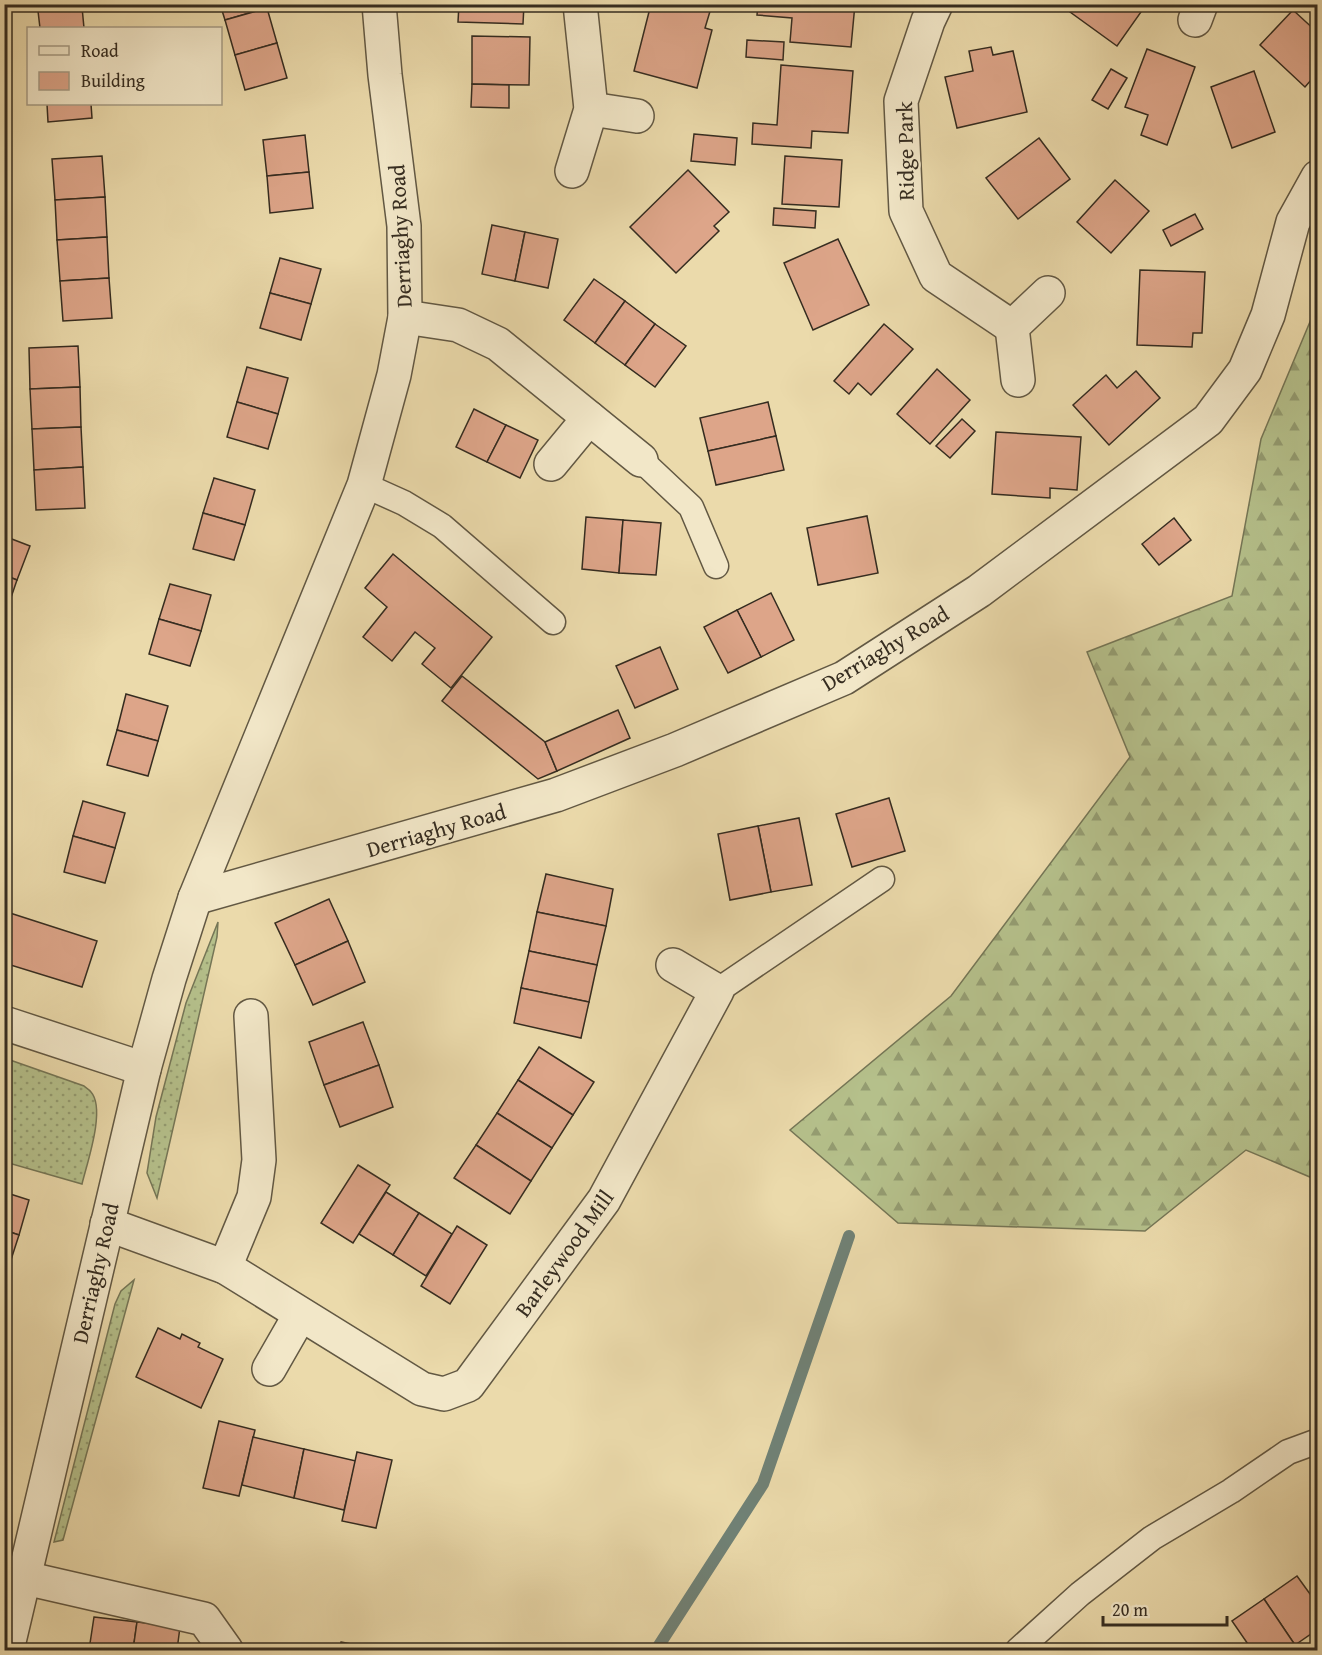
<svg xmlns="http://www.w3.org/2000/svg" width="1322" height="1655" viewBox="0 0 1322 1655" font-family="'Gentium Book Plus',serif">
  <style>
    .grass { fill: url(#grass-dots); stroke: #757656; stroke-width: 1.5 }
    .forest { fill: url(#forest-firs); stroke: #757656; stroke-width: 1.5 }
    .lines { fill: none; stroke-linecap: round; stroke-linejoin: round }
    .stream { stroke: #708175; stroke-width: 12 }
    .building { fill: #dda589; stroke: #352c20; stroke-width: 1.5 }
    .service-casing { stroke: #625843; stroke-width: 27 }
    .minor-casing { stroke: #625843; stroke-width: 36 }
    .tertiary-casing { stroke: #625843; stroke-width: 36 }
    .service { stroke: #f2e7c8; stroke-width: 24 }
    .minor { stroke: #f2e7c8; stroke-width: 33 }
    .tertiary { stroke: #f2e7c8; stroke-width: 33 }
    .labels { text-anchor: middle; stroke-width: 4.5; stroke-linejoin: round; paint-order: stroke }
    .street-label { font-size: 22px; fill: #352c20; stroke: #f2e7c8 }
  </style>
  <defs>
    <pattern id="grass-dots" width="8" height="8" patternUnits="userSpaceOnUse" patternTransform="scale(1.5)"><rect width="8" height="8" fill="#b5c08b"/><path d="M2 2h.1M6 6h.1" fill="none" stroke="#949c71" stroke-width="1.8" stroke-linecap="round"/></pattern>
    <pattern id="forest-firs" width="22" height="20" patternUnits="userSpaceOnUse" patternTransform="scale(1.5)"><rect width="22" height="20" fill="#b5c08b"/><path d="M5 1l3.5 6h-7zM16 11l3.5 6h-7z" fill="#949c71"/></pattern>
  </defs>
  <rect width="100%" height="100%" fill="#ebdaab"/>
  <filter id="stains"><feTurbulence type="fractalNoise" baseFrequency=".00333" numOctaves="4"/><feColorMatrix values="0 0 0 0 .2 0 0 0 0 .09 0 0 0 0 .02 0 0 0 .5 -.17"/></filter>
  <radialGradient id="worn" r=".72"><stop offset=".6" stop-color="#630" stop-opacity="0"/><stop offset="1" stop-color="#630" stop-opacity=".3"/></radialGradient>
  <g class="grass">
    <path d="M218,922L217,937L157,1198L147,1173L156,1117L186,1003Z"/>
    <path d="M10,1060L84,1086C86,1088 89,1089 91,1092C106,1109 87,1163 82,1184L5,1162V1077Z"/>
    <path d="M134,1280L63,1540L54,1542L115,1304L121,1291Z"/>
  </g>
  <path class="forest" d="M1317,305V1180L1246,1150L1145,1231L898,1223L790,1130L951,996L1130,757L1087,652L1232,596L1261,439Z"/>
  <g class="lines">
    <path class="stream" d="M656,1650L763,1484L849,1236"/>
  </g>
  <g class="building">
    <path d="M38,4H82V7L38,11Z"/>
    <path d="M220,4H266L267,8L225,20Z"/>
    <path d="M459,4H524L523,24L458,22Z"/>
    <path d="M651,4H698L711,8L705,28L712,30L697,88L634,71Z"/>
    <path d="M758,4H855L851,47L790,42L792,18L757,15Z"/>
    <path d="M1059,4H1131L1141,12L1117,46Z"/>
    <path d="M82,7L84,28H40L38,11Z"/>
    <path d="M267,8L277,43L235,55L225,20Z"/>
    <path d="M1293,10L1318,33V72L1305,87L1260,45Z"/>
    <path d="M472,36L530,37L529,85L472,84Z"/>
    <path d="M747,40L784,42L783,60L746,57Z"/>
    <path d="M277,43L287,78L245,90L235,55Z"/>
    <path d="M991,47L993,55L1013,51L1027,112L957,128L945,77L973,71L969,51Z"/>
    <path d="M1147,49L1195,67L1167,145L1141,135L1148,115L1125,107Z"/>
    <path d="M781,65L853,71L848,133L812,131L811,148L752,144L753,123L777,125Z"/>
    <path d="M1111,69L1127,78L1108,109L1092,100Z"/>
    <path d="M1254,71L1275,132L1232,148L1211,87Z"/>
    <path d="M472,84L509,85V108L471,107Z"/>
    <path d="M47,104H91L92,118L48,122Z"/>
    <path d="M694,134L737,138L735,165L691,161Z"/>
    <path d="M305,135L309,172L267,176L263,140Z"/>
    <path d="M1039,138L1070,179L1018,219L986,178Z"/>
    <path d="M102,156L105,197L55,200L52,159Z"/>
    <path d="M785,156L842,160L839,207L782,204Z"/>
    <path d="M688,170L729,212L714,226L719,231L676,273L630,227Z"/>
    <path d="M309,172L313,208L270,213L267,176Z"/>
    <path d="M1115,180L1149,211L1111,253L1077,222Z"/>
    <path d="M105,197L107,237L57,240L55,200Z"/>
    <path d="M774,208L816,211L815,228L773,225Z"/>
    <path d="M1195,214L1203,229L1171,246L1163,230Z"/>
    <path d="M492,225L525,232L515,281L482,274Z"/>
    <path d="M525,232L558,239L548,288L515,281Z"/>
    <path d="M107,237L109,278L60,281L57,240Z"/>
    <path d="M838,239L869,305L813,330L784,263Z"/>
    <path d="M280,258L321,269L311,304L270,293Z"/>
    <path d="M1140,270L1205,272L1202,333H1193L1192,347L1137,345Z"/>
    <path d="M109,278L112,318L63,321L60,281Z"/>
    <path d="M594,279L625,301L595,343L564,320Z"/>
    <path d="M270,293L311,304L301,340L260,328Z"/>
    <path d="M625,301L655,324L625,365L595,343Z"/>
    <path d="M655,324L686,346L655,387L625,365Z"/>
    <path d="M884,324L913,349L871,395L858,383L849,394L834,381Z"/>
    <path d="M78,346L80,387L30,389L29,348Z"/>
    <path d="M247,367L288,378L278,414L237,402Z"/>
    <path d="M937,369L970,400L930,444L897,414Z"/>
    <path d="M1136,371L1160,398L1109,445L1073,405L1106,375L1117,388Z"/>
    <path d="M80,387L81,427L32,429L30,389Z"/>
    <path d="M237,402L278,414L268,449L227,437Z"/>
    <path d="M768,402L776,436L708,451L700,418Z"/>
    <path d="M474,409L506,425L487,462L456,447Z"/>
    <path d="M962,419L975,431L950,458L936,446Z"/>
    <path d="M506,425L538,440L520,478L487,462Z"/>
    <path d="M81,427L83,467L34,470L32,429Z"/>
    <path d="M996,432L1081,437L1077,490L1050,488V498L992,494Z"/>
    <path d="M776,436L784,470L716,485L708,451Z"/>
    <path d="M83,467L85,508L36,510L34,470Z"/>
    <path d="M214,478L255,490L245,525L203,513Z"/>
    <path d="M203,513L245,525L234,560L193,549Z"/>
    <path d="M867,516L878,573L818,585L807,528Z"/>
    <path d="M586,517L623,520L619,573L582,569Z"/>
    <path d="M1174,518L1191,540L1159,565L1142,544Z"/>
    <path d="M623,520L661,523L656,575L619,573Z"/>
    <path d="M4,536L30,546L17,580L4,575Z"/>
    <path d="M393,554L492,637L451,688L422,664L435,648L415,632L392,661L363,637L387,607L365,588Z"/>
    <path d="M4,575L17,580L5,615H4Z"/>
    <path d="M170,584L211,595L201,631L159,619Z"/>
    <path d="M771,593L794,640L761,657L737,610Z"/>
    <path d="M737,610L761,657L728,673L704,627Z"/>
    <path d="M159,619L201,631L190,666L149,654Z"/>
    <path d="M660,647L678,689L635,708L616,666Z"/>
    <path d="M462,676L545,742L557,771L538,779L442,701Z"/>
    <path d="M126,694L168,706L158,741L117,730Z"/>
    <path d="M618,710L630,738L557,771L545,742Z"/>
    <path d="M117,730L158,741L148,776L107,765Z"/>
    <path d="M889,798L905,851L852,867L836,814Z"/>
    <path d="M83,801L125,813L115,848L73,836Z"/>
    <path d="M799,818L812,885L771,892L758,826Z"/>
    <path d="M758,826L771,892L730,900L718,834Z"/>
    <path d="M73,836L115,848L105,883L64,872Z"/>
    <path d="M546,874L613,889L606,926L537,912Z"/>
    <path d="M329,899L348,941L295,965L275,923Z"/>
    <path d="M4,912L10,913L4,930Z"/>
    <path d="M537,912L606,926L597,965L529,951Z"/>
    <path d="M10,913L97,941L82,987L4,963V930Z"/>
    <path d="M348,941L365,982L313,1005L295,965Z"/>
    <path d="M529,951L597,965L589,1002L521,988Z"/>
    <path d="M521,988L589,1002L581,1038L514,1023Z"/>
    <path d="M363,1022L379,1065L324,1085L309,1042Z"/>
    <path d="M539,1047L594,1082L573,1115L518,1080Z"/>
    <path d="M379,1065L393,1107L340,1127L324,1085Z"/>
    <path d="M518,1080L573,1115L552,1148L497,1113Z"/>
    <path d="M497,1113L552,1148L531,1181L476,1145Z"/>
    <path d="M476,1145L531,1181L510,1214L454,1178Z"/>
    <path d="M358,1165L390,1185L353,1243L321,1223Z"/>
    <path d="M4,1192L29,1200L19,1235L4,1230Z"/>
    <path d="M386,1192L419,1213L393,1255L359,1234Z"/>
    <path d="M419,1213L452,1234L426,1276L393,1255Z"/>
    <path d="M457,1226L487,1245L450,1304L421,1286Z"/>
    <path d="M4,1230L19,1235L8,1269L4,1268Z"/>
    <path d="M4,1312L9,1313L4,1328Z"/>
    <path d="M158,1328L180,1339L182,1334L200,1343L198,1347L223,1359L201,1408L136,1377Z"/>
    <path d="M219,1421L255,1430L239,1496L203,1488Z"/>
    <path d="M253,1437L304,1449L294,1498L242,1485Z"/>
    <path d="M304,1449L356,1461L344,1510L294,1498Z"/>
    <path d="M357,1452L392,1460L376,1528L342,1521Z"/>
    <path d="M1297,1576L1318,1605V1629L1295,1645L1264,1599Z"/>
    <path d="M1264,1599L1295,1645L1287,1650H1252L1232,1621Z"/>
    <path d="M94,1617L137,1622L133,1650H89Z"/>
    <path d="M137,1622L180,1627L177,1650H133Z"/>
    <path d="M341,1642L383,1650H339Z"/>
    <path d="M1197,1645L1201,1650H1189Z"/>
  </g>
  <g class="lines">
    <defs>
      <g id="service">
        <path d="M641,460L691,507L716,566"/>
        <path d="M364,485L404,503L442,526L553,622"/>
        <path d="M717,991L882,879"/>
        <path d="M1018,1650L1080,1594L1152,1538L1231,1491L1288,1452L1318,1441"/>
      </g>
      <g id="minor">
        <path d="M936,4L928,21L901,101L906,211L936,276L1012,327"/>
        <path d="M1195,20L1201,4"/>
        <path d="M591,109L637,116"/>
        <path d="M572,171L591,109L580,4"/>
        <path d="M405,317L458,325L498,344L641,460"/>
        <path d="M1018,380L1012,327L1048,293"/>
        <path d="M551,464L589,418"/>
        <path d="M195,898L556,795L675,750L844,678L979,591L1208,420L1245,370L1268,315L1293,222L1318,177"/>
        <path d="M4,1023L144,1069"/>
        <path d="M107,1224L225,1267L422,1389L444,1394L468,1385L604,1200L717,991L673,965"/>
        <path d="M225,1267L254,1197L259,1160L251,1016"/>
        <path d="M269,1369L300,1315"/>
        <path d="M25,1578L204,1619L226,1650"/>
      </g>
      <path id="tertiary" d="M7,1650L144,1069L169,979L195,898L364,485L394,375L405,317L404,226L385,75L379,4"/>
    </defs>
    <use href="#service" class="service-casing"/>
    <use href="#minor" class="minor-casing"/>
    <use href="#tertiary" class="tertiary-casing"/>
    <use href="#service" class="service"/>
    <use href="#minor" class="minor"/>
    <use href="#tertiary" class="tertiary"/>
  </g>
  <g class="labels">
    <g class="street-label">
      <text transform="translate(905 151) rotate(-91)" y="8">Ridge Park</text>
      <text transform="translate(400 236) rotate(-93)" y="8">Derriaghy Road</text>
      <text transform="translate(885 648) rotate(-31)" y="8">Derriaghy Road</text>
      <text transform="translate(436 830) rotate(-16)" y="8">Derriaghy Road</text>
      <text transform="translate(564 1253) rotate(-54)" y="8">Barleywood Mill</text>
      <text transform="translate(95 1273) rotate(-77)" y="8">Derriaghy Road</text>
    </g>
  </g>
  <rect width="1322" height="1655" fill="none" stroke="#ebdaab" stroke-width="24"/>
  <rect x="6" y="6" width="1310" height="1643" fill="none" stroke="#352c20" stroke-width="3"/>
  <rect x="12" y="12" width="1298" height="1631" fill="none" stroke="#352c20" stroke-width="1.5"/>
  <rect x="27" y="27" width="195" height="78" fill="#f2e7c8" stroke="#a69c85" stroke-width="1.5"/>
  <rect x="39" y="46" width="30" height="9" fill="#f2e7c8" stroke="#a69c85" stroke-width="1.5"/>
  <text x="81" y="57" font-size="18" fill="#352c20">Road</text>
  <rect x="39" y="72" width="30" height="18" fill="#dda589" stroke="#a69c85" stroke-width="1.5"/>
  <text x="81" y="87" font-size="18" fill="#352c20">Building</text>
  <path d="M1103 1616v9h124v-9" fill="none" stroke="#352c20" stroke-width="3"/>
  <text x="1112" y="1616" font-size="18" fill="#352c20" stroke="#f2e7c8" stroke-width="4.5" paint-order="stroke">20 m</text>
  <rect width="100%" height="100%" filter="url(#stains)"/>
  <rect width="100%" height="100%" fill="url(#worn)"/>
</svg>
